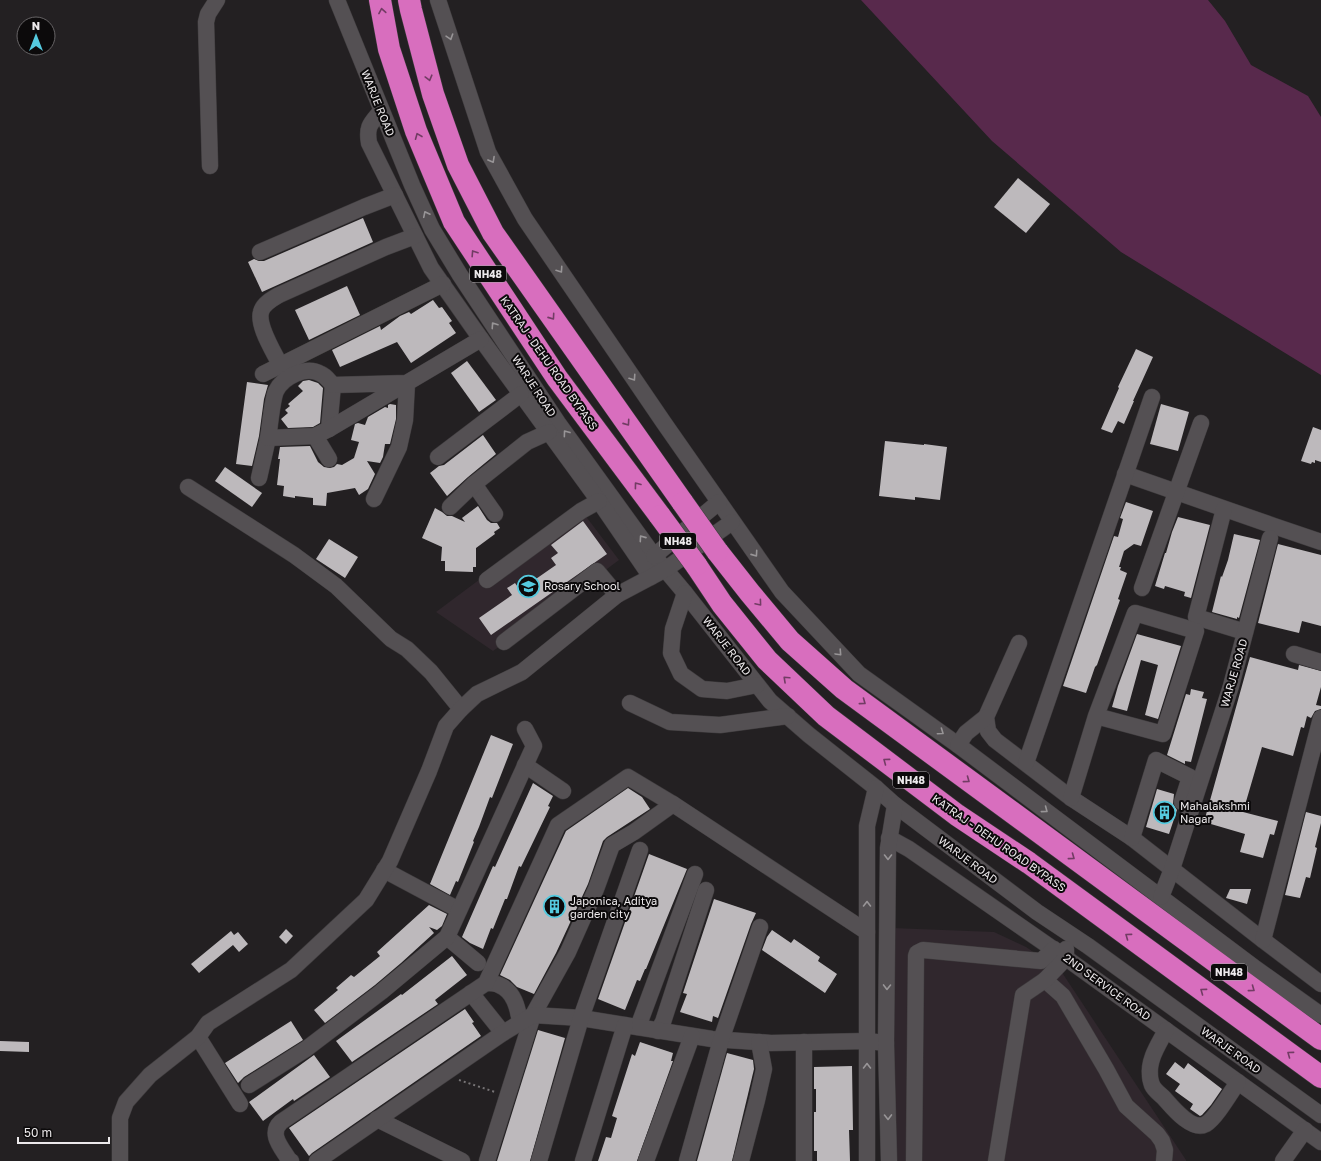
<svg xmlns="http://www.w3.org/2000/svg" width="1321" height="1161" viewBox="0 0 1321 1161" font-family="'Golos Text',sans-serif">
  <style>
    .built { fill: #30272d }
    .green { fill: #58294c }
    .building { fill: #bdb9bc }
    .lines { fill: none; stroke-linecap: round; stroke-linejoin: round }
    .minor-casing { stroke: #3e3b3d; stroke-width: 17 }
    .highway-casing { stroke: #3e3b3d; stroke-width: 23 }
    .path { stroke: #777476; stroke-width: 2; stroke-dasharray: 2 3; stroke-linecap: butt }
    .minor { stroke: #545053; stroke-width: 16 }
    .highway { stroke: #d86ebe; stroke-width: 22 }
    .highway-bridge-casing { stroke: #3e3b3d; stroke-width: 23; stroke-linecap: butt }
    .highway-bridge { stroke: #d86ebe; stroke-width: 22 }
    .oneway { stroke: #723c64 }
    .oneway2 { stroke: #989597 }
    .labels { text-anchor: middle; stroke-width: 4; stroke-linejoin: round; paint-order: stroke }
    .shield { fill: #0c0a0b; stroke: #a9a6a8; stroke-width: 1 }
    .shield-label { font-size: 10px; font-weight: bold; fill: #ece9eb }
    .street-label { font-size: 11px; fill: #ece9eb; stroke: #0c0a0b }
    .poi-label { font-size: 11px; fill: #ece9eb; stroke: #0c0a0b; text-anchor: start }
  </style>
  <rect width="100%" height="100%" fill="#232022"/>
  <g class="built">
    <path d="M578,506L619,560L544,616L493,651L436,612Z"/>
    <path d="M892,928L994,932L1026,947L1061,971L1186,1160V1161H897L894,1061Z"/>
  </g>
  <path class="green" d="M861,0H1208L1225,21L1251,65L1308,96L1321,117V375L1121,252L992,141Z"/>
  <g class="building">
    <path d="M1018,178L1050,204L1026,233L994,207Z"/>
    <path d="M363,218L373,242L262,292L248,262L254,259L259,261H264Z"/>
    <path d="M347,286L360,315L309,340L295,310Z"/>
    <path d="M433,300L439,308L442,307L452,321L449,323L456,333L411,363L397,342L340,367L332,350L380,326L381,330L400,316L409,312L411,314Z"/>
    <path d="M1136,349L1153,357L1133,401H1134L1124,424L1118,421L1112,433L1101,429L1119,388L1118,387Z"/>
    <path d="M467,361L496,400L479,412L451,373Z"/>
    <path d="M309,380L318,383L323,388L320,423L313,427L288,428L281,419L288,413L285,410L290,406L288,404L303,391L298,386L303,381Z"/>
    <path d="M247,382L268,385L264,399L259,436L252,466L236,464Z"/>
    <path d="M390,404L396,405V419L390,444H385L383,457L380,463L367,461L375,474L368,489L359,495L355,488L327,493L326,506L313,505V498L295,496V498L283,496L284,486L277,485L280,459H278L280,447L310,446L318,462L324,467L330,468L334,467L337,464L342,465L354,458L359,442L351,440L355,424L358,423L365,425L368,417L385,407L388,408V405Z"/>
    <path d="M1161,404L1189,412L1178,451L1150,444Z"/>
    <path d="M1313,427L1321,430V462L1315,460V463L1312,462L1311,464L1301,461Z"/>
    <path d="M483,435L496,454L468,477L447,496L430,473L439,466L444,465Z"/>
    <path d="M885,441L924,445V444L947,447L940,500L915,497V500L879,496Z"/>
    <path d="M225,467L262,493L252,507L215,481Z"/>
    <path d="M1126,502L1153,511L1141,546L1134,544L1124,551L1119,567H1121L1120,570L1127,573L1118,599L1120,600L1097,665L1095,667L1086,693L1063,686L1114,536L1118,537L1123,519L1120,518Z"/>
    <path d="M478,506L487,520L491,523H497L500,528L494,532L495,534L476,548V567H473V572L445,571V561H441L442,547L422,538L435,508L442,512L447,516H452L465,522L462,518Z"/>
    <path d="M1178,517L1210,525L1191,598L1184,596L1185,592L1165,586L1164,589L1155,586L1165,553H1166L1172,532Z"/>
    <path d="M583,521L607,554L491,635L479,618L512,595L507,588L515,583L520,590L556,565L551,558L558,553L551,545Z"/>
    <path d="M1234,534L1260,540L1239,618L1237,617V619L1212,612L1221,576L1222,577L1228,560Z"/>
    <path d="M329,539L358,557L345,578L316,559Z"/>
    <path d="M1278,544L1321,555V626L1302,621L1299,633L1258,623Z"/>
    <path d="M1137,634L1181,646L1158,719L1145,715L1158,665L1141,660L1127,711L1112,707L1118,686Z"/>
    <path d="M1250,657L1298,670L1299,665L1321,671V687L1316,705L1321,706V709L1315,711L1311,718L1307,716L1304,728L1301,727L1293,756L1262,747L1243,812L1278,821L1274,835L1270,834L1263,858L1240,852L1245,834L1204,822Z"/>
    <path d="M1191,689L1204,692L1202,698L1207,699L1191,762L1185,761V764L1167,755L1186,694L1190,695Z"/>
    <path d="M491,735L513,744L492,798L490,797L479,827L473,841L474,842L458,882L456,881L450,895L430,884Z"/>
    <path d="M533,783L553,796L548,806L550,807L536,836L521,867L519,866L507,899H505L493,929L491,928L483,949L470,943L462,937L493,866L495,867Z"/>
    <path d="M628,788L642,797L650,809L607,837L603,841L588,884L556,953L534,994L517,987L510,980L500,975L566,831Z"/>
    <path d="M1157,789L1174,794L1173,804L1177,810L1169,834L1146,827Z"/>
    <path d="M1306,812L1321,816V823L1315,847L1317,848L1310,878L1306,877L1300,898L1285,895Z"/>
    <path d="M649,854L687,869L646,969H645L640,981L637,980L625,1010L598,999Z"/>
    <path d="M1230,889H1251L1247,904L1226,898Z"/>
    <path d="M714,899L756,913L751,924L718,1018L713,1016L712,1022L680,1012L687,994L683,993Z"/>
    <path d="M429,905L447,914L442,926L437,930L429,927L434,933L401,963L375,985L325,1023L314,1010L338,990L336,988L351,975L354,977L380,956L377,952Z"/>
    <path d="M286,929L293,936L286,944L279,937Z"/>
    <path d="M772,930L791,943L794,939L820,957L818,961L837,974L825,993L762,950L767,937Z"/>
    <path d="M231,931L234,935L238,932L248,944L239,952L233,945L199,973L191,964Z"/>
    <path d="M452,956L467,975L435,1000L438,1004L352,1062L336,1041L401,994L402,995Z"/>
    <path d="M465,1009L474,1022L472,1023L481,1036L312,1153L309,1156L289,1128Z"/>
    <path d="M291,1021L303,1040L244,1077L238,1083L225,1063Z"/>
    <path d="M538,1030L565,1038L530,1161H497Z"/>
    <path d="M0,1041L29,1042V1052L0,1051Z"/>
    <path d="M640,1042L673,1053L671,1061H673L637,1161H598L606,1137L611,1138L617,1118L612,1116L632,1054L635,1056Z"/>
    <path d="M727,1053L753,1060L754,1069L732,1161H697Z"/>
    <path d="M314,1055L330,1077L294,1101L293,1099L263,1121L249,1102Z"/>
    <path d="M1175,1062L1184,1069L1188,1063L1222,1089L1211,1105L1202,1115L1200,1116L1190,1109L1193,1104L1175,1091L1180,1084L1166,1074Z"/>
    <path d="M852,1066L853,1130H849L850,1161H817V1151H814V1112H816V1089H814V1067Z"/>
  </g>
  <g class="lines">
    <defs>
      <g id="minor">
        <path d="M337,0L412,185L432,229L460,275L558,423L654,556L685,593L770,701L809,735L876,788L895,805L1037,912L1088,946L1321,1115"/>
        <path d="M438,0L488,152L525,219L664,423L782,592L859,674L958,745L1255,968L1321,1015"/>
        <path d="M381,111C371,123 366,126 369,143L431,268L481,339L599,501L651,577"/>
        <path d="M210,166L206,22L208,14L217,0"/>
        <path d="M260,252L364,207L395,195"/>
        <path d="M280,365C274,352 257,326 261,312C263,304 272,299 279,295L386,247L415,236"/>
        <path d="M263,374L443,284"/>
        <path d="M329,429L333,385"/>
        <path d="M315,436L329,459"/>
        <path d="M438,457L521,394"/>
        <path d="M1125,474L1274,526L1321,542"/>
        <path d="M259,478L268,438"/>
        <path d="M474,484L495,514"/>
        <path d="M188,487L294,555L336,586L391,639L407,649L431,672L461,709"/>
        <path d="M374,499L399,447L405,420L407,383L333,385C329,381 326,376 321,374C306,365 283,377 276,391C272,400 270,427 268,438L315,436L329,429L481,339"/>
        <path d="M450,507L474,484L527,442L549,432"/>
        <path d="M1224,509L1196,617L1245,632"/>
        <path d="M654,556L719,502"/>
        <path d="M487,580L581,511L599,501"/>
        <path d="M1142,588L1201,423"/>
        <path d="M685,593L673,629L671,653L681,674L702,689L727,691L757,685"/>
        <path d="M504,642L597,571L617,595"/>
        <path d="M1019,643L986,717L988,731L995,740L1071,798L1132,838L1263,940L1321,984"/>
        <path d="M1294,654L1321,662"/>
        <path d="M630,703L670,722L720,725L788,716"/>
        <path d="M958,745L966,733L986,717"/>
        <path d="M1026,763L1152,397"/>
        <path d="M525,765L563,791"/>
        <path d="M1071,798L1096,716L1135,613L1196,631L1163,734L1096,716"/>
        <path d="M673,804L867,932"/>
        <path d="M889,838L909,849L1066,958L1321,1142"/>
        <path d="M1132,838L1156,760L1190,777L1182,802"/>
        <path d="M384,870L459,910"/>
        <path d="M1161,897L1172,869L1231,686L1270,538"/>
        <path d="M447,937L478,963"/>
        <path d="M1263,940L1321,718"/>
        <path d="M1045,980L1063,996L1106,1069L1126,1106L1157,1134L1162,1141L1165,1150L1164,1161"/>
        <path d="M486,983C489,983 495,983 499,985C514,991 518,1008 520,1023"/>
        <path d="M471,993L503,1033"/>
        <path d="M638,1027L695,874"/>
        <path d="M1166,1030C1159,1044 1148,1059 1150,1076C1150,1078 1151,1082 1152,1085C1154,1090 1160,1094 1164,1098C1172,1107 1192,1132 1206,1124C1216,1118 1231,1092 1238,1082"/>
        <path d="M658,1031L663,1022L706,890"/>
        <path d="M198,1037L240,1104"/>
        <path d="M249,1085L306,1049L381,992L447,937L534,746L525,729"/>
        <path d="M377,1119L462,1161"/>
        <path d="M120,1161V1118L126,1102L150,1075L198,1037L208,1023L291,970L366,900L390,861L429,771L446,726L461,709L477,694L522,672L617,595L666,569L732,522"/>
        <path d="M291,1161L289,1160C282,1148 268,1134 281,1122L486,983L558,825L628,777L673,804L634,832L612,845L596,889L568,952L533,1015L487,1161"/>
        <path d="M317,1161L503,1033L533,1015L581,1018L712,1039L771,1043L867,1041L886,1043"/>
        <path d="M539,1161L581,1018L640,850"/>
        <path d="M583,1161L625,1025"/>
        <path d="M646,1161L692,1036"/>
        <path d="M687,1161L721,1040L760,927"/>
        <path d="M741,1161L757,1100L764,1069L759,1042"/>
        <path d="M804,1161V1042"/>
        <path d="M867,1161V826L876,788"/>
        <path d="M889,1161L886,1043L888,848L895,805"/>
        <path d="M914,1161L916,956L917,953L923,950L1041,961L1054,949"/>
        <path d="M996,1161L1023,995L1045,980L1066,958V949"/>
        <path d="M1283,1161L1305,1130"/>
      </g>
      <g id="highway">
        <path d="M380,0L389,49L416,131L454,222L557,378L660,516"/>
        <path d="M409,0L411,10L433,94L458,165L493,233L683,503"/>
        <path d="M717,551L750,593L790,641L844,689L1321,1039"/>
        <path d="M696,565L722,604L767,660L826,716L957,815L1029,863L1321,1077"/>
      </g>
    </defs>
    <use href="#minor" class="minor-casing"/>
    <use href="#highway" class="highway-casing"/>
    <path class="path" d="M459,1080L495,1092"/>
    <use href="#minor" class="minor"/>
    <use href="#highway" class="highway"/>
    <defs>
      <g id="highway-bridge">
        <path d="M683,503L717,551"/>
        <path d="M660,516L696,565"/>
      </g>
    </defs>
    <use href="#highway-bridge" class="highway-bridge-casing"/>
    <use href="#highway-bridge" class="highway-bridge"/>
  </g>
  <defs><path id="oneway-chevron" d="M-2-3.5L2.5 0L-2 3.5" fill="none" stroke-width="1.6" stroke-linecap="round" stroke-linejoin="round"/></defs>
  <g class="oneway">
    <use href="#oneway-chevron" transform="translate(382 11) rotate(-100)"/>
    <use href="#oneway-chevron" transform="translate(429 78) rotate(75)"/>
    <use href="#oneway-chevron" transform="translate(418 136) rotate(-112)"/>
    <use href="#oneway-chevron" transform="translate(474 253) rotate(-123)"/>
    <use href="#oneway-chevron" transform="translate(552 317) rotate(55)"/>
    <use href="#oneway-chevron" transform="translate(627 423) rotate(55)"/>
    <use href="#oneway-chevron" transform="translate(637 485) rotate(-127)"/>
    <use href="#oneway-chevron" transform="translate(759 603) rotate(50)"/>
    <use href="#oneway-chevron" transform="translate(786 679) rotate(-137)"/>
    <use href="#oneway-chevron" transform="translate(863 702) rotate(36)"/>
    <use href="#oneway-chevron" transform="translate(886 761) rotate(-143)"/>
    <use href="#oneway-chevron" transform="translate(967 780) rotate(36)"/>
    <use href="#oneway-chevron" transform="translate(1072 857) rotate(36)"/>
    <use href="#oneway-chevron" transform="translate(1128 936) rotate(-144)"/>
    <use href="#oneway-chevron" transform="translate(1252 989) rotate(36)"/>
    <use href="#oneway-chevron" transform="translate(1203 991) rotate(-144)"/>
    <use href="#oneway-chevron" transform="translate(1290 1054) rotate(-144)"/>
  </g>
  <g class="oneway2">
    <use href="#oneway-chevron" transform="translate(450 37) rotate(72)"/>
    <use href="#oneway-chevron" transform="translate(492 160) rotate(61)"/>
    <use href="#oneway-chevron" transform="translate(426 214) rotate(-116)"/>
    <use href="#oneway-chevron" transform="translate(560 270) rotate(56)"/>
    <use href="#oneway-chevron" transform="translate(494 325) rotate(-124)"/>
    <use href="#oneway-chevron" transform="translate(633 378) rotate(56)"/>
    <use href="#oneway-chevron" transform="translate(566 433) rotate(-126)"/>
    <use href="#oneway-chevron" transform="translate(642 538) rotate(-125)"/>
    <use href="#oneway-chevron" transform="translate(755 554) rotate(55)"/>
    <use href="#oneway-chevron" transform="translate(839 653) rotate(47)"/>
    <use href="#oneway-chevron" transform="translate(941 732) rotate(35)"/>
    <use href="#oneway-chevron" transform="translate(1045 810) rotate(37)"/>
    <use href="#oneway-chevron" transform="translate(888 857) rotate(90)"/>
    <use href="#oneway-chevron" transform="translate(867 904) rotate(-90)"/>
    <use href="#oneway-chevron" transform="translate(887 987) rotate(91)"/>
    <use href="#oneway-chevron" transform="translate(867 1066) rotate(-90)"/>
    <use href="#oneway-chevron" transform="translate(888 1117) rotate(89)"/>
  </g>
  <defs>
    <symbol id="school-ring" viewBox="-11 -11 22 22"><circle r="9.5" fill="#0c0a0b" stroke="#55cadf" stroke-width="1.5"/><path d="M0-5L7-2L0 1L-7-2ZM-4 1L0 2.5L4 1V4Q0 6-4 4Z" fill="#55cadf"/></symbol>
    <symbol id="building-ring" viewBox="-11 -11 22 22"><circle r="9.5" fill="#0c0a0b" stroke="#55cadf" stroke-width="1.5"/><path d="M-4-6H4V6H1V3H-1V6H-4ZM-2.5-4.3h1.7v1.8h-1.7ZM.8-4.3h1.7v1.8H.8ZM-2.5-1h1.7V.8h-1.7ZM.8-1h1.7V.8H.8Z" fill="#55cadf"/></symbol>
  </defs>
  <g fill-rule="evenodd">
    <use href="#school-ring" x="516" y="574" width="25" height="25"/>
    <use href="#building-ring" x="1152" y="800" width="25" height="25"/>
    <use href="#building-ring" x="542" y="894" width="25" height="25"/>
  </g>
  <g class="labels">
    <g class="shield">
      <rect x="470" y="266" width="36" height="16" rx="3"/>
      <rect x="660" y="533" width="36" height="16" rx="3"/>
      <rect x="893" y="772" width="36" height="16" rx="3"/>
      <rect x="1211" y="964" width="36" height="16" rx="3"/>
    </g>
    <g class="shield-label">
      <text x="488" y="278">NH48</text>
      <text x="678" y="545">NH48</text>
      <text x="911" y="784">NH48</text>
      <text x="1229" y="976">NH48</text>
    </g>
    <g class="street-label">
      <text transform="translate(378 103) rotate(68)" y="4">WARJE ROAD</text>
      <text transform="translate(549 363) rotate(55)" y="4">KATRAJ - DEHU ROAD BYPASS</text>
      <text transform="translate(534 386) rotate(57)" y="4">WARJE ROAD</text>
      <text transform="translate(727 646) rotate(52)" y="4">WARJE ROAD</text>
      <text transform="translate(1234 673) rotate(-74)" y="4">WARJE ROAD</text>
      <text transform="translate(999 843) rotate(35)" y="4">KATRAJ - DEHU ROAD BYPASS</text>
      <text transform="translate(968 860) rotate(37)" y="4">WARJE ROAD</text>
      <text transform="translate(1107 987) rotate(36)" y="4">2ND SERVICE ROAD</text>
      <text transform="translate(1231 1050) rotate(36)" y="4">WARJE ROAD</text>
    </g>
    <g class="poi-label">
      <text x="544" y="590">Rosary School</text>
      <text x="1180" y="810">Mahalakshmi<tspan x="1180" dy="13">Nagar</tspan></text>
      <text x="570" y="905">Japonica, Aditya<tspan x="570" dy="13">garden city</tspan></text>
    </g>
  </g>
  <g transform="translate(36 36)"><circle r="19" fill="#0c0a0b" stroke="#666365"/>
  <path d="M0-3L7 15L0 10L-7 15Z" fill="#55cadf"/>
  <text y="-6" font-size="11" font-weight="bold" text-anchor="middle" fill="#ece9eb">N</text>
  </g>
  <path d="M18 1137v6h91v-6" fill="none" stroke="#ece9eb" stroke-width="2"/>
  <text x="24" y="1137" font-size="12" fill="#ece9eb" stroke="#0c0a0b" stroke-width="3" paint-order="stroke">50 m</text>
</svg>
